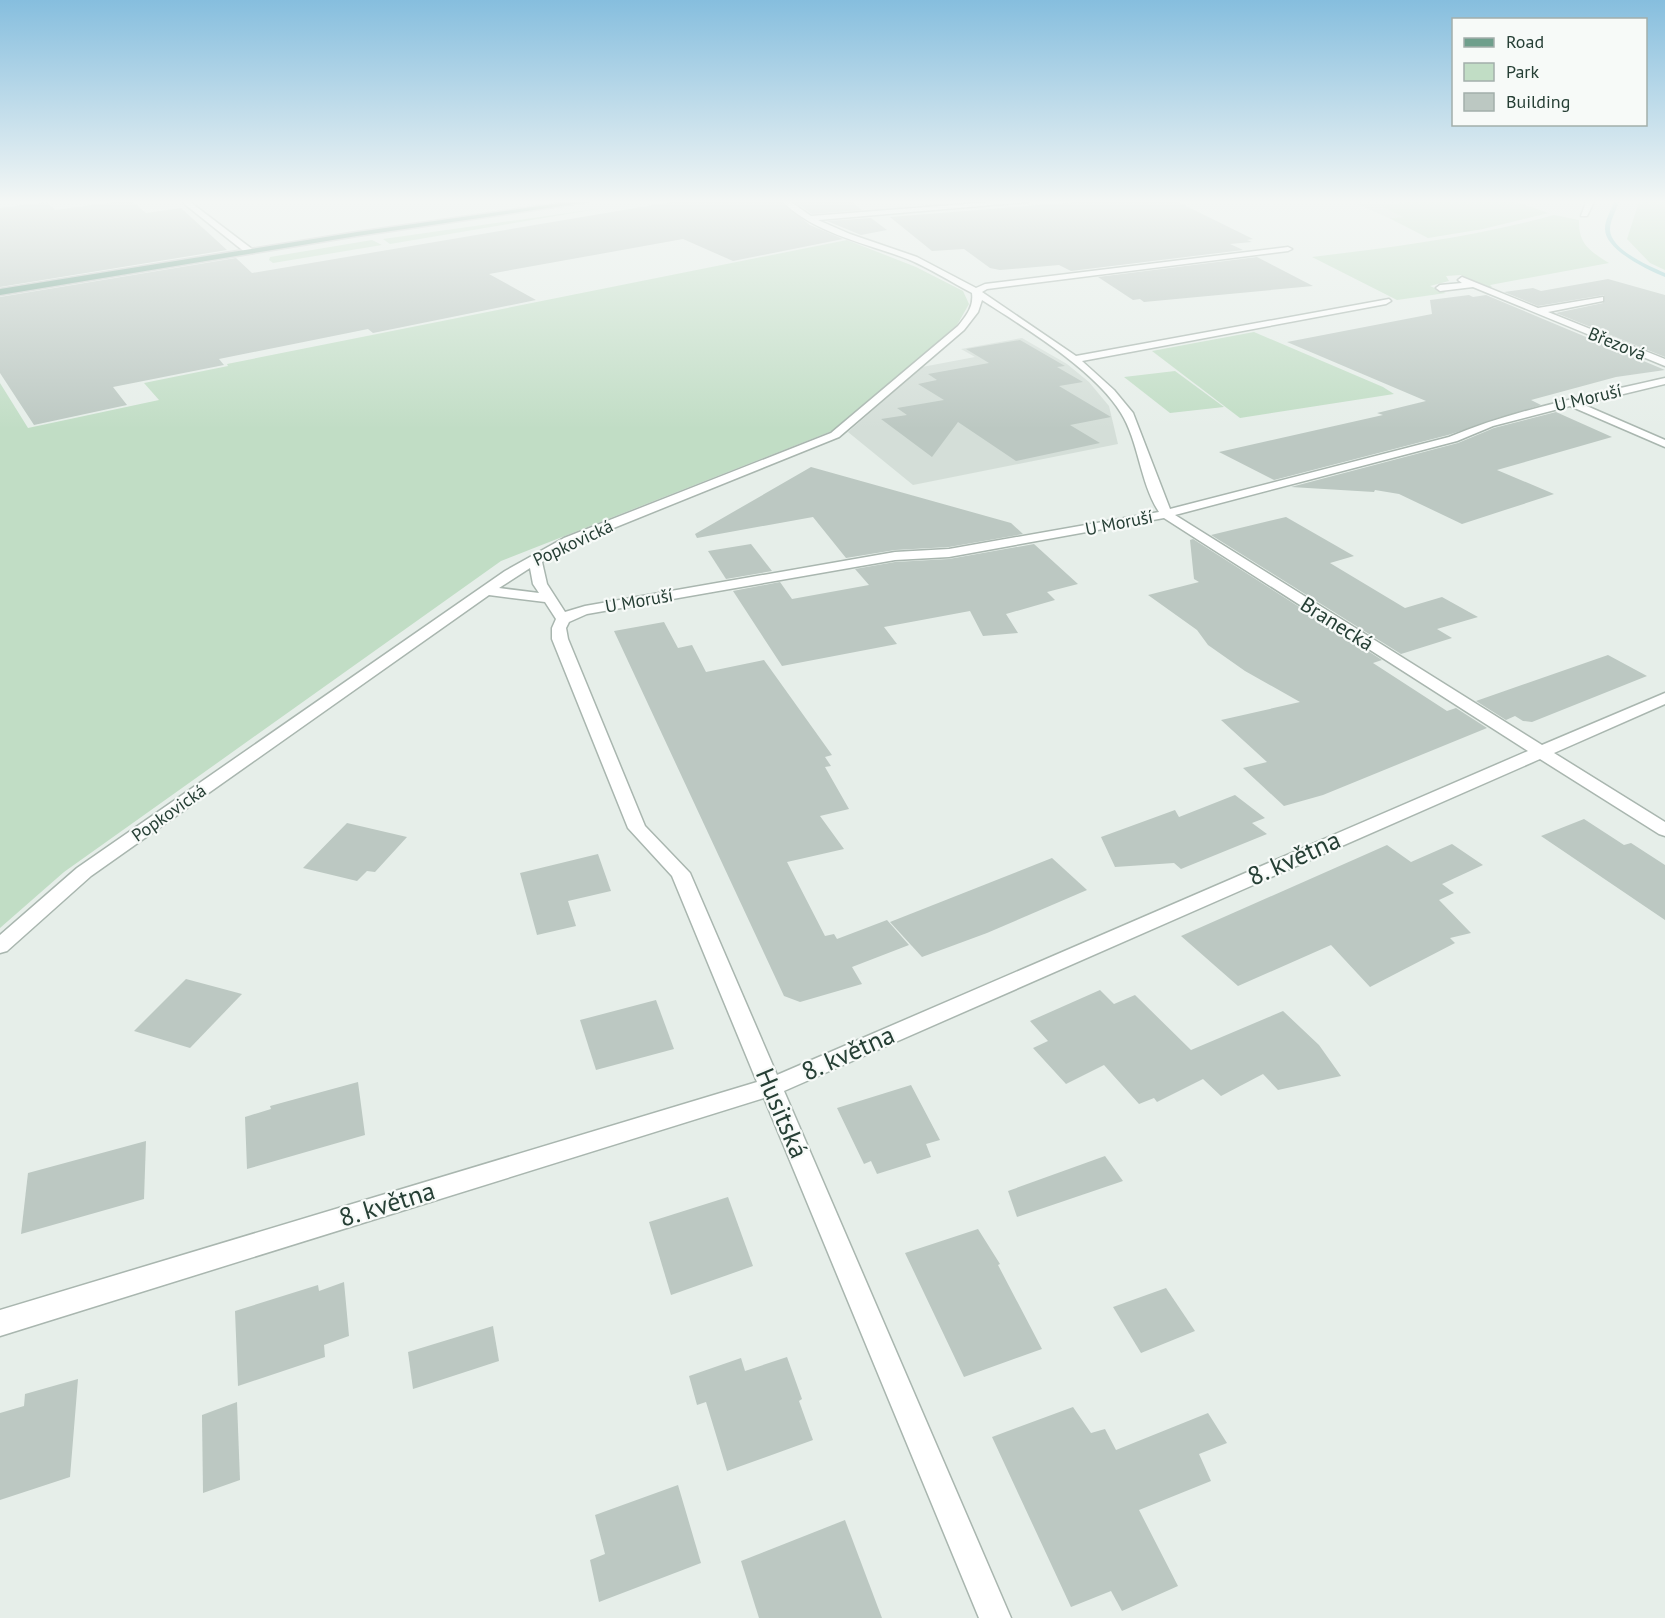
<svg xmlns="http://www.w3.org/2000/svg" width="1665" height="1618" viewBox="0 0 1665 1618" font-family="'PT Sans',sans-serif">
  <style>
    .built { fill: #d4ded8 }
    .green { fill: #c1ddc5 }
    .lines { fill: none; stroke-linecap: round; stroke-linejoin: round }
    .stream { fill: #93ccce; fill-rule: evenodd }
    .building { fill: #bcc8c2 }
    .minor-casing { stroke: #a9b6af; stroke-width: 3 }
    .primary-casing { stroke: #c2c9c6; stroke-width: 3 }
    .minor { fill: #fff; fill-rule: evenodd }
    .primary { fill: #6f9f8c; fill-rule: evenodd }
    .labels { text-anchor: middle; stroke-width: 4.5; stroke-linejoin: round; paint-order: stroke }
    .far-street-label { font-size: 18px; fill: #263f35; stroke: #f7faf8 }
    .street-label { font-size: 21px; fill: #263f35; stroke: #f7faf8 }
    .near-street-label { font-size: 26px; fill: #263f35; stroke: #f7faf8 }
  </style>
  <rect width="100%" height="100%" fill="#e6eee9"/>
  <g class="built">
    <path d="M1352,202H1405L1382,206L1405,217L1389,218Z"/>
    <path d="M1022,338L1067,364L1089,382L1109,406L1118,444L913,485L848,432L922,367L975,357L961,349Z"/>
  </g>
  <g class="green">
    <path d="M1405,202H1517L1549,213L1483,229L1428,238L1389,218L1403,217L1381,206Z"/>
    <path d="M1639,202H1665V270L1650,263L1627,239Z"/>
    <path d="M603,208L390,244L383,239Z"/>
    <path d="M1554,215L1579,220C1578,244 1590,251 1609,263L1490,285L1492,287L1488,288L1461,275L1446,276L1449,281L1430,286L1446,293L1397,300L1312,257C1394,247 1475,237 1554,215Z"/>
    <path d="M372,240L382,245L273,263L269,260L270,257Z"/>
    <path d="M847,240L916,267L963,291L969,304L957,325L842,427L501,561L64,872L0,928V383L28,428L159,400L144,383L228,366L227,364Z"/>
    <path d="M1254,332L1383,387L1394,394L1240,418L1152,351Z"/>
    <path d="M1175,371L1224,407L1170,413L1124,377Z"/>
  </g>
  <g class="lines">
    <path class="stream" d="M1614,202H1619C1616,211 1610,220 1610,230C1611,250 1649,266 1665,273V277C1648,270 1605,250 1605,229C1605,219 1611,211 1614,202Z"/>
  </g>
  <g class="building">
    <path d="M47,202L55,210L114,202H133L146,213L181,208L227,250L0,287V208Z"/>
    <path d="M671,202H781L810,225L843,239L733,261L683,239L489,274L536,300L373,333L368,329L219,359L224,365L113,387L127,405L34,425L0,373V297L236,258L252,273Z"/>
    <path d="M795,202H852L862,210L812,214Z"/>
    <path d="M1076,202H1178L1253,239L1247,240L1252,242L1230,244L1243,250L1071,271L1059,265L1000,270L990,268L964,249L932,251L890,217Z"/>
    <path d="M871,218L887,230L861,235L827,221Z"/>
    <path d="M1257,257L1313,286L1144,302L1140,299L1133,300L1098,277Z"/>
    <path d="M1608,279L1665,295V357L1556,313L1603,303L1604,295L1538,306L1504,292L1533,288L1541,291Z"/>
    <path d="M1469,295L1473,297L1486,295L1665,370L1616,377L1531,400L1541,405L1448,435L1274,480L1219,452L1383,415L1377,413L1426,401L1287,342L1432,314L1430,300Z"/>
    <path d="M1020,340L1065,366L1057,367L1083,382L1059,386L1111,417L1070,425L1100,443L1016,461L958,422L932,457L881,419L907,415L897,408L944,400L918,384L937,380L928,374L989,363L966,349Z"/>
    <path d="M1556,412L1612,437L1497,470L1554,494L1462,524L1399,494L1375,490L1374,492L1291,487L1458,443L1494,428Z"/>
    <path d="M811,467L1011,523L1023,534L949,547L895,550L846,558L813,517L697,538L695,534Z"/>
    <path d="M1286,517L1354,556L1330,563L1405,608L1442,597L1478,617L1437,629L1452,638L1401,654L1211,535Z"/>
    <path d="M1193,539L1382,660L1373,663L1447,711L1456,708L1487,728L1323,795L1284,806L1243,768L1267,762L1221,720L1300,702L1245,671L1208,645L1197,630L1148,595L1199,582L1194,579L1190,540Z"/>
    <path d="M751,544L772,571L726,579L708,551Z"/>
    <path d="M1034,544L1078,584L1047,592L1055,600L1006,614L1018,633L983,636L970,611L884,627L897,644L782,666L733,591L780,582L792,599L869,585L855,569L895,562L949,559Z"/>
    <path d="M664,622L678,648L692,645L706,672L764,660L832,755L825,757L831,766L825,767L849,809L820,816L844,849L787,862L825,936L834,934L837,939L887,920L909,945L852,967L862,984L800,1002L784,996L614,631Z"/>
    <path d="M1608,655L1647,676L1532,722L1523,721L1515,716L1506,720L1476,701Z"/>
    <path d="M1235,795L1265,818L1252,823L1267,834L1181,869L1174,863L1115,867L1101,837L1175,810L1179,817Z"/>
    <path d="M1584,819L1624,845L1631,843L1665,865V920L1541,836Z"/>
    <path d="M347,823L407,837L375,872L367,871L357,881L303,868Z"/>
    <path d="M1452,844L1483,865L1442,884L1454,893L1439,900L1471,933L1450,938L1455,943L1370,987L1331,945L1238,986L1181,936L1387,845L1411,862Z"/>
    <path d="M598,854L611,891L568,901L576,926L537,935L520,873Z"/>
    <path d="M1052,858L1087,890L987,933L922,957L890,922Z"/>
    <path d="M186,979L242,994L190,1048L134,1031Z"/>
    <path d="M1100,990L1114,1004L1135,995L1191,1050L1283,1011L1319,1045L1341,1076L1278,1090L1263,1074L1221,1096L1203,1079L1157,1102L1154,1098L1139,1104L1104,1065L1066,1084L1033,1048L1048,1041L1030,1021Z"/>
    <path d="M656,1000L674,1049L596,1070L580,1020Z"/>
    <path d="M358,1082L365,1135L247,1169L245,1117L271,1109L270,1106Z"/>
    <path d="M911,1085L940,1140L926,1144L931,1157L877,1174L871,1161L864,1164L837,1108Z"/>
    <path d="M146,1141L144,1199L21,1234L28,1173Z"/>
    <path d="M1105,1156L1123,1181L1017,1217L1008,1191Z"/>
    <path d="M728,1197L753,1266L671,1295L649,1222Z"/>
    <path d="M978,1229L1000,1264L998,1265L1042,1349L964,1377L905,1253Z"/>
    <path d="M344,1282L349,1336L324,1345L325,1357L238,1386L235,1311L318,1285L319,1291Z"/>
    <path d="M1166,1288L1195,1331L1141,1353L1113,1307Z"/>
    <path d="M493,1326L499,1361L413,1389L408,1352Z"/>
    <path d="M787,1357L802,1399L799,1401L813,1440L727,1471L706,1402L697,1405L689,1376L741,1358L745,1371Z"/>
    <path d="M78,1379L70,1477L0,1500V1413L24,1406L25,1394Z"/>
    <path d="M237,1402L240,1480L203,1493L202,1415Z"/>
    <path d="M1073,1407L1091,1433L1105,1429L1116,1450L1208,1413L1227,1443L1199,1454L1211,1481L1139,1510L1178,1586L1122,1611L1111,1591L1071,1607L992,1437Z"/>
    <path d="M678,1485L701,1563L599,1602L590,1560L605,1554L595,1515Z"/>
    <path d="M845,1520L882,1618H759L741,1561Z"/>
  </g>
  <g class="lines">
    <defs>
      <g id="minor">
        <path d="M182,202H190L252,249V253H246Z"/>
        <path d="M783,202H791L811,216L992,202H1028L818,220L850,234L917,257L976,288L985,284L1288,247L1292,249L1288,251L987,289L982,292L1076,356L1389,299L1391,301L1386,304L1082,361L1114,390L1133,413L1170,509L1449,437C1519,408 1592,395 1665,378V384L1582,404L1665,440V447L1570,406L1493,426L1457,441L1175,515L1542,745L1665,693V704L1554,753L1665,822V836L1659,834L1540,759L784,1091L1011,1618H979L764,1098L0,1336V1310L757,1082L672,876L628,828L552,639V628L556,619L545,602L489,595L91,876L7,951L0,953V935L77,868L505,571L564,538L831,433L958,326C966,316 974,307 972,293C951,282 931,269 910,260C867,243 817,235 783,202ZM982,300C1024,327 1095,370 1121,413C1139,442 1140,483 1159,512L949,549L895,552L585,606L565,612L547,584L542,562L574,544L839,437L964,330L978,312ZM1164,518L1528,751L777,1075L690,873L645,826L568,639L566,628L569,622L587,614L895,560L949,557ZM530,568L533,584L539,593L499,588Z"/>
        <path d="M1586,202H1594L1587,216H1581Z"/>
        <path d="M1462,277L1538,308L1603,297V301L1548,312L1665,359V366L1473,287L1440,291L1436,288L1440,285L1462,283L1458,280Z"/>
      </g>
      <path id="primary" d="M567,202H588L357,236L0,295V289L357,232Z"/>
    </defs>
    <use href="#minor" class="minor-casing"/>
    <use href="#primary" class="primary-casing"/>
    <use href="#minor" class="minor"/>
    <use href="#primary" class="primary"/>
  </g>
  <linearGradient id="sky" x2="0" y2="1"><stop stop-color="#86bede"/><stop offset="0.47" stop-color="#f4f7f5"/><stop offset="1" stop-color="#f4f7f5" stop-opacity="0"/></linearGradient>
  <rect width="1665" height="429" fill="url(#sky)"/>
  <g class="labels">
    <g class="far-street-label">
      <text transform="translate(1617 344) rotate(22)" y="6">Březová</text>
      <text transform="translate(1588 398) rotate(-13)" y="6">U Moruší</text>
      <text transform="translate(1119 523) rotate(-11)" y="6">U Moruší</text>
      <text transform="translate(573 543) rotate(-25)" y="6">Popkovická</text>
      <text transform="translate(639 601) rotate(-10)" y="6">U Moruší</text>
      <text transform="translate(169 813) rotate(-35)" y="6">Popkovická</text>
    </g>
    <g class="street-label">
      <text transform="translate(1337 624) rotate(32)" y="7">Branecká</text>
    </g>
    <g class="near-street-label">
      <text transform="translate(1294 858) rotate(-24)" y="9">8. května</text>
      <text transform="translate(848 1053) rotate(-24)" y="9">8. května</text>
      <text transform="translate(782 1113) rotate(67)" y="9">Husitská</text>
      <text transform="translate(387 1204) rotate(-17)" y="9">8. května</text>
    </g>
  </g>
  <rect x="1452" y="18" width="195" height="108" fill="#f7faf8" stroke="#a3afaa" stroke-width="1.5"/>
  <rect x="1464" y="38" width="30" height="9" fill="#6f9f8c" stroke="#a3afaa" stroke-width="1.5"/>
  <text x="1506" y="48" font-size="18" fill="#263f35">Road</text>
  <rect x="1464" y="63" width="30" height="18" fill="#c1ddc5" stroke="#a3afaa" stroke-width="1.5"/>
  <text x="1506" y="78" font-size="18" fill="#263f35">Park</text>
  <rect x="1464" y="93" width="30" height="18" fill="#bcc8c2" stroke="#a3afaa" stroke-width="1.5"/>
  <text x="1506" y="108" font-size="18" fill="#263f35">Building</text>
</svg>
